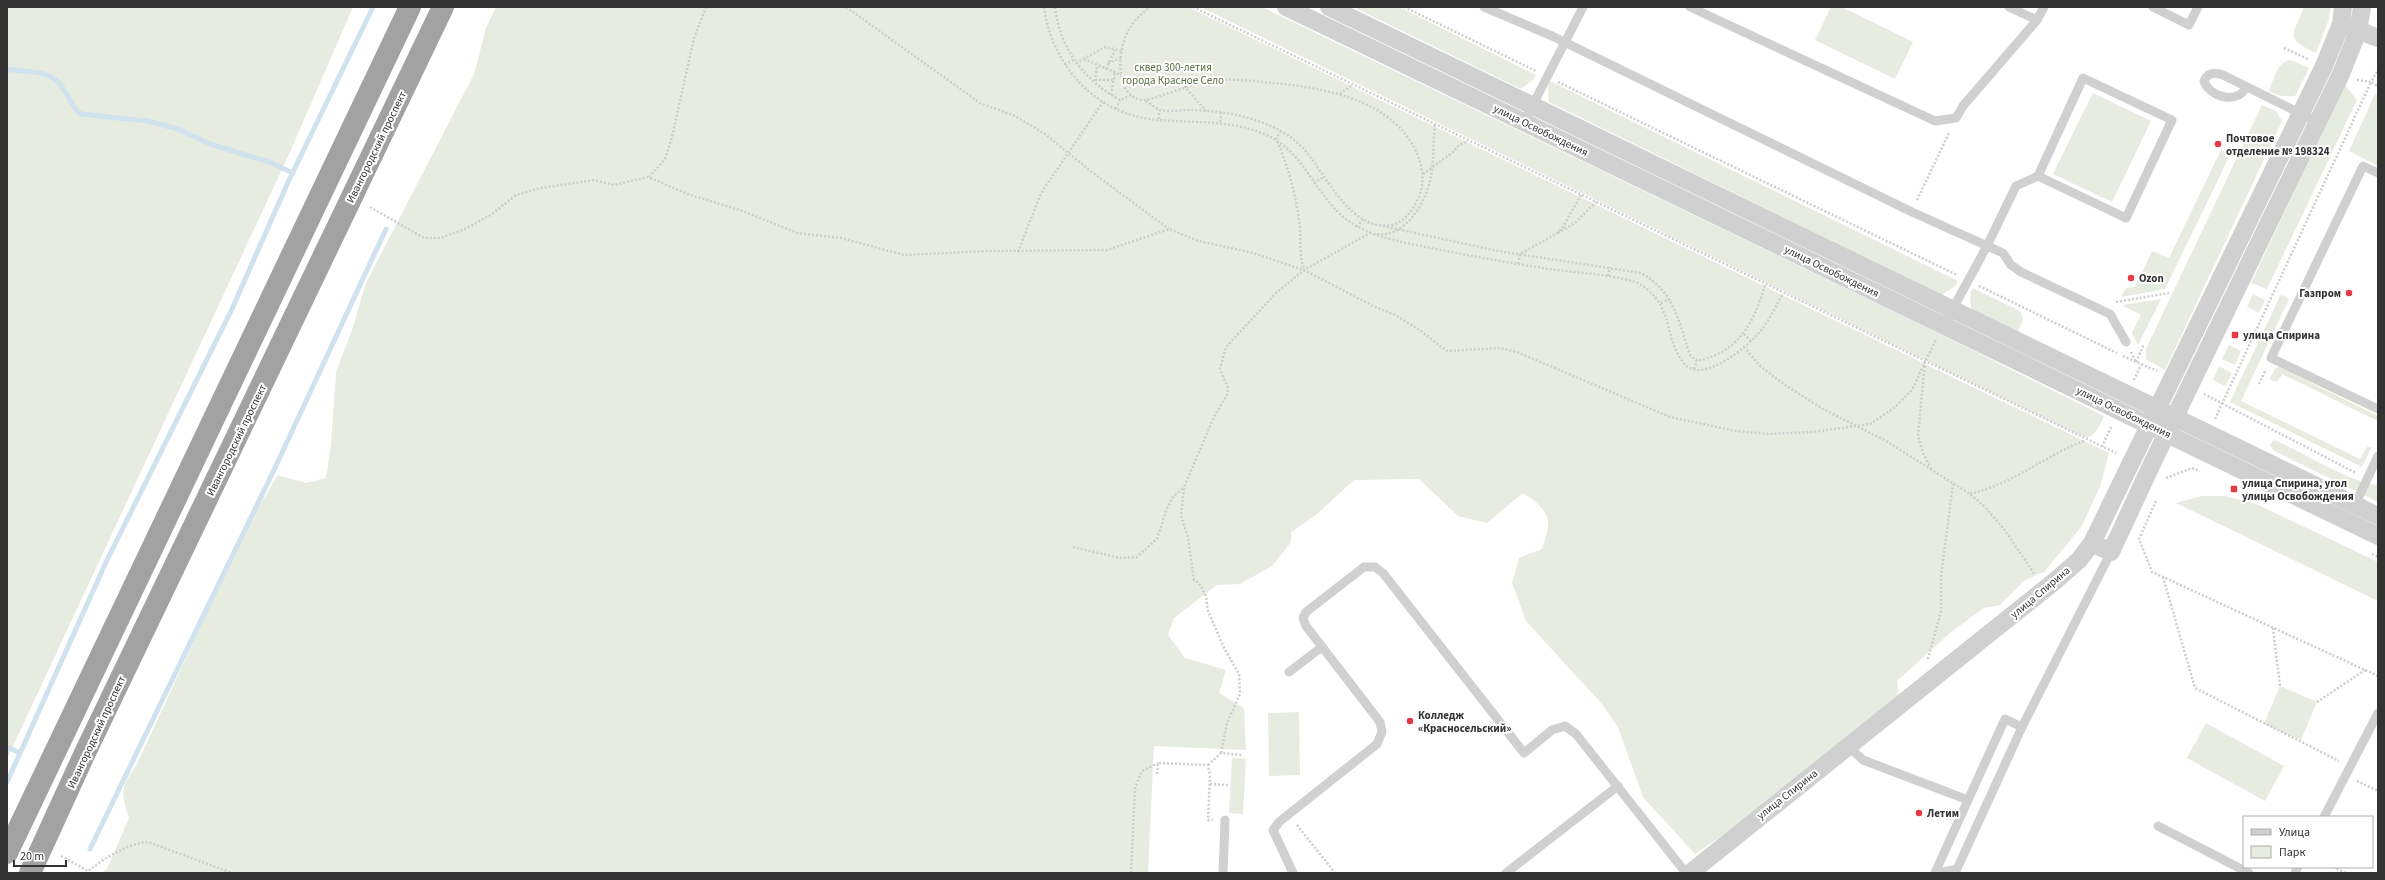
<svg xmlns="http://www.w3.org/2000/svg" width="2385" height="880" viewBox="0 0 2385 880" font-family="'Source Sans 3',sans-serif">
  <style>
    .green { fill: #e6ecdf }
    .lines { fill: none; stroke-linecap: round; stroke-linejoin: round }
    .stream { stroke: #cfe2ee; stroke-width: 5 }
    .path { stroke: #cdcdcd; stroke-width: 2.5; stroke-dasharray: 2 2; stroke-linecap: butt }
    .service { stroke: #d0d0d0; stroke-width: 9 }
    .minor { stroke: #d0d0d0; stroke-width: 18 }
    .trunk { stroke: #a2a2a2; stroke-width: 22 }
    .poi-dot { fill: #e63946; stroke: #fff; stroke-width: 1.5 }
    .labels { text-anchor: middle; stroke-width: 4; stroke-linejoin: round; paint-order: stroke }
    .park-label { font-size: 11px; fill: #56703f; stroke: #fff }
    .street-label { font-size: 11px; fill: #333; stroke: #fff }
    .poi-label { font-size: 11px; font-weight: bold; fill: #333; stroke: #fff; text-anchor: start }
  </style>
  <rect width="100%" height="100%" fill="#fff"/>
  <g class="green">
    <path d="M7,7H353L290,152L7,759Z"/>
    <path d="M496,7H1188L2109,453L2100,487L2081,527L2044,572L2025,580L2000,605L1984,608L1951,632L1897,681L1899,697L1735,827L1695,854L1643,797L1618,727L1601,703L1526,621L1512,583L1519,558L1542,549C1553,519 1550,510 1523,493L1487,523L1458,516L1419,479L1354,480L1316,515L1291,532V542L1272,566L1240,584L1217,585L1174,618L1168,635L1185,658L1226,670L1219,693L1244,708L1246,750L1154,746L1148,873H101L107,869L129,818C120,790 121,788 137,764L247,526L278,475L306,483L326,478L331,445L336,372L352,330L366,283L474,74L486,28Z"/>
    <path d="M1200,7H1262L1940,334L2104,416C2100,424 2097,434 2087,438L2071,431Z"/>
    <path d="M1353,7H1399L1536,75L1534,79L1521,89Z"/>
    <path d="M1831,7H1842L1913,42L1895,79L1815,40Z"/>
    <path d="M2304,7H2331L2329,19L2316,53C2284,38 2293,36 2304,7Z"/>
    <path d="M2291,60L2309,68L2295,96H2281L2269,91C2274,79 2277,61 2291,60Z"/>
    <path d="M1550,81L1958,281L1955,286L1942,295L1549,102L1548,86Z"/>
    <path d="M2345,85L2357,100L2267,289L2251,283Z"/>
    <path d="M2093,93L2151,121L2112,202L2053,174Z"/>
    <path d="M2375,94L2378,96V166L2349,151Z"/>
    <path d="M2262,105L2276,111L2282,121L2165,370L2146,359V349Z"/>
    <path d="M2221,150L2230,155L2165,289L2121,297L2126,288L2135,287L2152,251L2169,258Z"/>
    <path d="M1973,288L2020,311L2023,319L2018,332L1971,309L1970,293Z"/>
    <path d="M2253,294L2265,300L2259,313L2247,307Z"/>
    <path d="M2281,294L2289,299L2241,401L2360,459L2367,447H2372L2362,467L2230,402Z"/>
    <path d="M2161,299L2138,345L2132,333L2141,315L2122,305Z"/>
    <path d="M2229,345L2241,351L2235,365L2222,359Z"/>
    <path d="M2219,366L2232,373L2225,386L2213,380Z"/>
    <path d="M2279,367L2378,416V421L2282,374L2277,382L2272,381L2270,378L2275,369Z"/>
    <path d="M2274,440C2293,447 2364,490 2378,484V502L2273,450L2270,445Z"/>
    <path d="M2202,496H2226L2256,504L2378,562V601L2176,503Z"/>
    <path d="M2280,686L2317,702L2301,740L2264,724Z"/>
    <path d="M1299,712L1300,775L1269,776L1268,713Z"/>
    <path d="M2206,723L2284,766L2265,801L2187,758Z"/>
    <path d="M1232,758L1246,759L1243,814L1229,813Z"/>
  </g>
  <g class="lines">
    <g class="stream">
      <path d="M7,69C22,72 47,70 58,82C68,92 70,106 81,114L147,121L178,129L210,144L269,162L293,173"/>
      <path d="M7,747L20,753"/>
      <path d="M7,782L107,560L232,309L289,180L373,7"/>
      <path d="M90,849L274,470L386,229"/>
    </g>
    <g class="path">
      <path d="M846,7L980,103L1015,116L1045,134L1093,173L1169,229"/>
      <path d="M1044,7C1051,62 1092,111 1149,119C1188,124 1226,118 1264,134C1309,152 1317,207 1360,228C1382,239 1407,243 1431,248C1471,256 1510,263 1549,269C1578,273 1608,274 1636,282C1675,304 1662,331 1682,361C1700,389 1751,344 1763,328C1771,317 1776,305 1783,294"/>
      <path d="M1055,7C1060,49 1084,80 1120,100L1131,95"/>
      <path d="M1193,7L2116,453"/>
      <path d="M1404,7L1536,71"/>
      <path d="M2284,48L2308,59"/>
      <path d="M1084,59L1121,75"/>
      <path d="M1076,63L1105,47L1122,51"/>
      <path d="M1108,63L1121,58"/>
      <path d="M1065,65L1073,60"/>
      <path d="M1106,69L1115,50"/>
      <path d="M1095,80H1114"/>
      <path d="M2357,80L2371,82L2378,70"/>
      <path d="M1095,81L1097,66"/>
      <path d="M1558,82L1957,275"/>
      <path d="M1184,86L1206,111"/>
      <path d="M1340,94L1352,85"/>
      <path d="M1111,95L1115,73"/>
      <path d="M1146,101C1150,103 1155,108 1160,110C1168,112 1182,110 1191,110C1217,111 1242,114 1266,124C1279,129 1292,137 1302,147C1325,171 1349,232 1391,225C1407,222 1416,205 1421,191C1424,179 1422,167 1418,156C1396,100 1325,88 1273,83C1252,81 1230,78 1209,81C1193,83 1149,102 1141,100C1117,95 1118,59 1124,41C1128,27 1138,16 1150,7"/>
      <path d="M1116,109L1120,100"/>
      <path d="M1159,119V110"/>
      <path d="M1220,122L1221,112"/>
      <path d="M1281,131L1276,139C1288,165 1295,192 1299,220C1302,237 1298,253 1304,269"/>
      <path d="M1423,174L1453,152L1458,146L1468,141"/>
      <path d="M649,177L665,159L672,137L694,38L706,7"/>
      <path d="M1314,183L1323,177"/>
      <path d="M1917,200L1949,133"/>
      <path d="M370,207L424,238H440L465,229L492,214L516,195L541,188L594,180L614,185L648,177L690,195L743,211L797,233L841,238L904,255L987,251L1107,250L1169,229L1199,241L1253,253L1304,270L1373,306L1397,316L1421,331L1447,351L1499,348L1517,352L1670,417L1736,431L1768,434L1813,432L1870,424L1894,408L1912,390L1925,362"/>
      <path d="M1383,226L1498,251L1641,273C1675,292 1678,321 1690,355L1697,361C1739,352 1754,323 1765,285"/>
      <path d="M1357,227L1363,219"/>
      <path d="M1558,233L1575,223L1596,202"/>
      <path d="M1377,234C1406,238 1427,201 1431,176C1434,160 1433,141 1435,124"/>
      <path d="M1018,252L1041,193L1103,102"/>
      <path d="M1518,264L1520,254L1556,234L1563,227L1581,195"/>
      <path d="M1608,276L1610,267"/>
      <path d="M1979,286L2117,353"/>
      <path d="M2116,302L2169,293"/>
      <path d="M1661,303L1670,299"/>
      <path d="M1744,334L1751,341"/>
      <path d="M1744,347L1760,366L1785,385L1823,409L1886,441L1970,494L1985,507L2004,529L2035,575"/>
      <path d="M2131,352L2136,362"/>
      <path d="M2123,356L2157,371"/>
      <path d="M2136,362L2144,344"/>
      <path d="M1694,369L1697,361"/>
      <path d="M2134,380L2141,365"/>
      <path d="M2259,384L2266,369"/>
      <path d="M2204,394L2356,473"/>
      <path d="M2215,419L2371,82L2378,86"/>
      <path d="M2102,447L2111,427"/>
      <path d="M1931,469L1923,453L1918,435L1925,362L1936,340"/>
      <path d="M2166,478L2192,468L2200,471"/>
      <path d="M1970,494C2013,484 2046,455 2086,440"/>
      <path d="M2156,501L2139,539L2152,572L2378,676"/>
      <path d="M1073,547L1120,558L1137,557L1157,539L1167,508L1173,497L1184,487"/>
      <path d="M2372,554L2378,557"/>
      <path d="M2163,577L2195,688L2339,761"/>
      <path d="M2273,628L2280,686"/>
      <path d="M1928,659L1941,611V577L1953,484"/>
      <path d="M2317,702L2365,670"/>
      <path d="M1221,753L1227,723L1240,694L1239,674L1224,648L1208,611L1206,596L1199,583L1194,580L1188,537L1181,516L1184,487L1214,417L1227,395L1228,388L1220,369L1226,347L1276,293L1304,270L1370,233"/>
      <path d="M1208,765L1221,753L1242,755"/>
      <path d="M1157,774L1158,763L1208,765L1210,776L1208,820H1213"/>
      <path d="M2357,781L2378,791"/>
      <path d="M1210,784L1228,785"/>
      <path d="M1297,825L1335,873"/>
      <path d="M61,856L88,871C105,858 126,844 148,842L232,873"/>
      <path d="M2333,867L2346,873"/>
      <path d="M1131,873L1135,787L1142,771L1158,763"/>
    </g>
    <g class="service">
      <path d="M1484,7L1552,36L1912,212L2003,253L2011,265L2021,272L2110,314L2126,342"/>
      <path d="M1690,7L1935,121L1956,118L1963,106L2037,20"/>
      <path d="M2009,7L2037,20L2044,7"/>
      <path d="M2153,7L2189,25L2198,7"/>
      <path d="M2246,87C2238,105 2209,97 2204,81C2208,72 2215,72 2223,75L2318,122"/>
      <path d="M1524,122L1583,7"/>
      <path d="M2378,173L2363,166L2271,358L2378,409"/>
      <path d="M1944,325L1987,246L2016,186L2038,176L2083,78L2172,120L2126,218L2038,176"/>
      <path d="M2354,507L2378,456"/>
      <path d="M1289,672L1322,647"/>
      <path d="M1848,746L1863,760L1968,800L1935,873"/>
      <path d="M1968,800L2005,719L2022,727"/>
      <path d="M2324,817L2378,713"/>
      <path d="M2158,826L2249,873"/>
      <path d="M1223,873L1225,820"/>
      <path d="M1293,873L1273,830L1279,822L1377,744L1382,732L1380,722L1306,626L1303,618L1306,612L1364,567H1375L1383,573L1524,753L1552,730L1565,726L1576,734L1686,873"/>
      <path d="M1506,873L1618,786"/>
      <path d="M1939,873L1957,869L2022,727L2111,552"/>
      <path d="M2295,873L2298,867"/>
    </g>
    <g class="minor">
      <path d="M1286,7L2378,536"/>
      <path d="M1329,7L2378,516"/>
      <path d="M2347,26L2378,38"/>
      <path d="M2092,543L2111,552L2150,468L2341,74L2358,31L2362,7"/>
      <path d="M1690,873L2055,581L2079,560L2092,543L2324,66L2341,24L2343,7"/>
    </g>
    <g class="trunk">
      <path d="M7,853L410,7"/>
      <path d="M30,873L84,755L443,7"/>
    </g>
  </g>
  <g class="poi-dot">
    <circle cx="2218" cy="144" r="4"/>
    <circle cx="2131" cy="278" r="4"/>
    <circle cx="2349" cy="293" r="4"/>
    <rect x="2231" y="331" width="8" height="8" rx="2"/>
    <rect x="2230" y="485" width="8" height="8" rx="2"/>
    <circle cx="1410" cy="721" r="4"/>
    <circle cx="1919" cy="813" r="4"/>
  </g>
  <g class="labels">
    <g class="park-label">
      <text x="1173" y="71">сквер 300-летия<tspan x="1173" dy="13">города Красное Село</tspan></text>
    </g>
    <g class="street-label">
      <text transform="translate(1541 130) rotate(26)" y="4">улица Освобождения</text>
      <text transform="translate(376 147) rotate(-64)" y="4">Ивангородский проспект</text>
      <text transform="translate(1832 271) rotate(26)" y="4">улица Освобождения</text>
      <text transform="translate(2124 412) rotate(26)" y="4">улица Освобождения</text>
      <text transform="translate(236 440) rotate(-64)" y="4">Ивангородский проспект</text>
      <text transform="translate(2040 592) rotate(-40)" y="4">улица Спирина</text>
      <text transform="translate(96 732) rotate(-65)" y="4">Ивангородский проспект</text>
      <text transform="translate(1787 794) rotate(-38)" y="4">улица Спирина</text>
    </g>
    <g class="poi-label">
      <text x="2226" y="142">Почтовое<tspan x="2226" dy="13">отделение № 198324</tspan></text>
      <text x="2139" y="282">Ozon</text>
      <text x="2341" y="297" text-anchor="end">Газпром</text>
      <text x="2243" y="339">улица Спирина</text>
      <text x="2242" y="487">улица Спирина, угол<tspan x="2242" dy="13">улицы Освобождения</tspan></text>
      <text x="1418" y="719">Колледж<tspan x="1418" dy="13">«Красносельский»</tspan></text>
      <text x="1927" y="817">Летим</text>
    </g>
  </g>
  <rect width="2385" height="880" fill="none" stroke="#333333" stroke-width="16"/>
  <rect x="2243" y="816" width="130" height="52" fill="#ffffff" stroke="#adadad"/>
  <rect x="2251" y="829" width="20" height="6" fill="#d0d0d0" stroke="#adadad"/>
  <text x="2279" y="836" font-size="12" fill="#333333">Улица</text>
  <rect x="2251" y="846" width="20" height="12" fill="#e6ecdf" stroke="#adadad"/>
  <text x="2279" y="856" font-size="12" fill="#333333">Парк</text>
  <path d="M14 860v6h52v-6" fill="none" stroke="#333333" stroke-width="2"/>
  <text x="20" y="860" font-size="12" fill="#333333" stroke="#ffffff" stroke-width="3" paint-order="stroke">20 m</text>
</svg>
